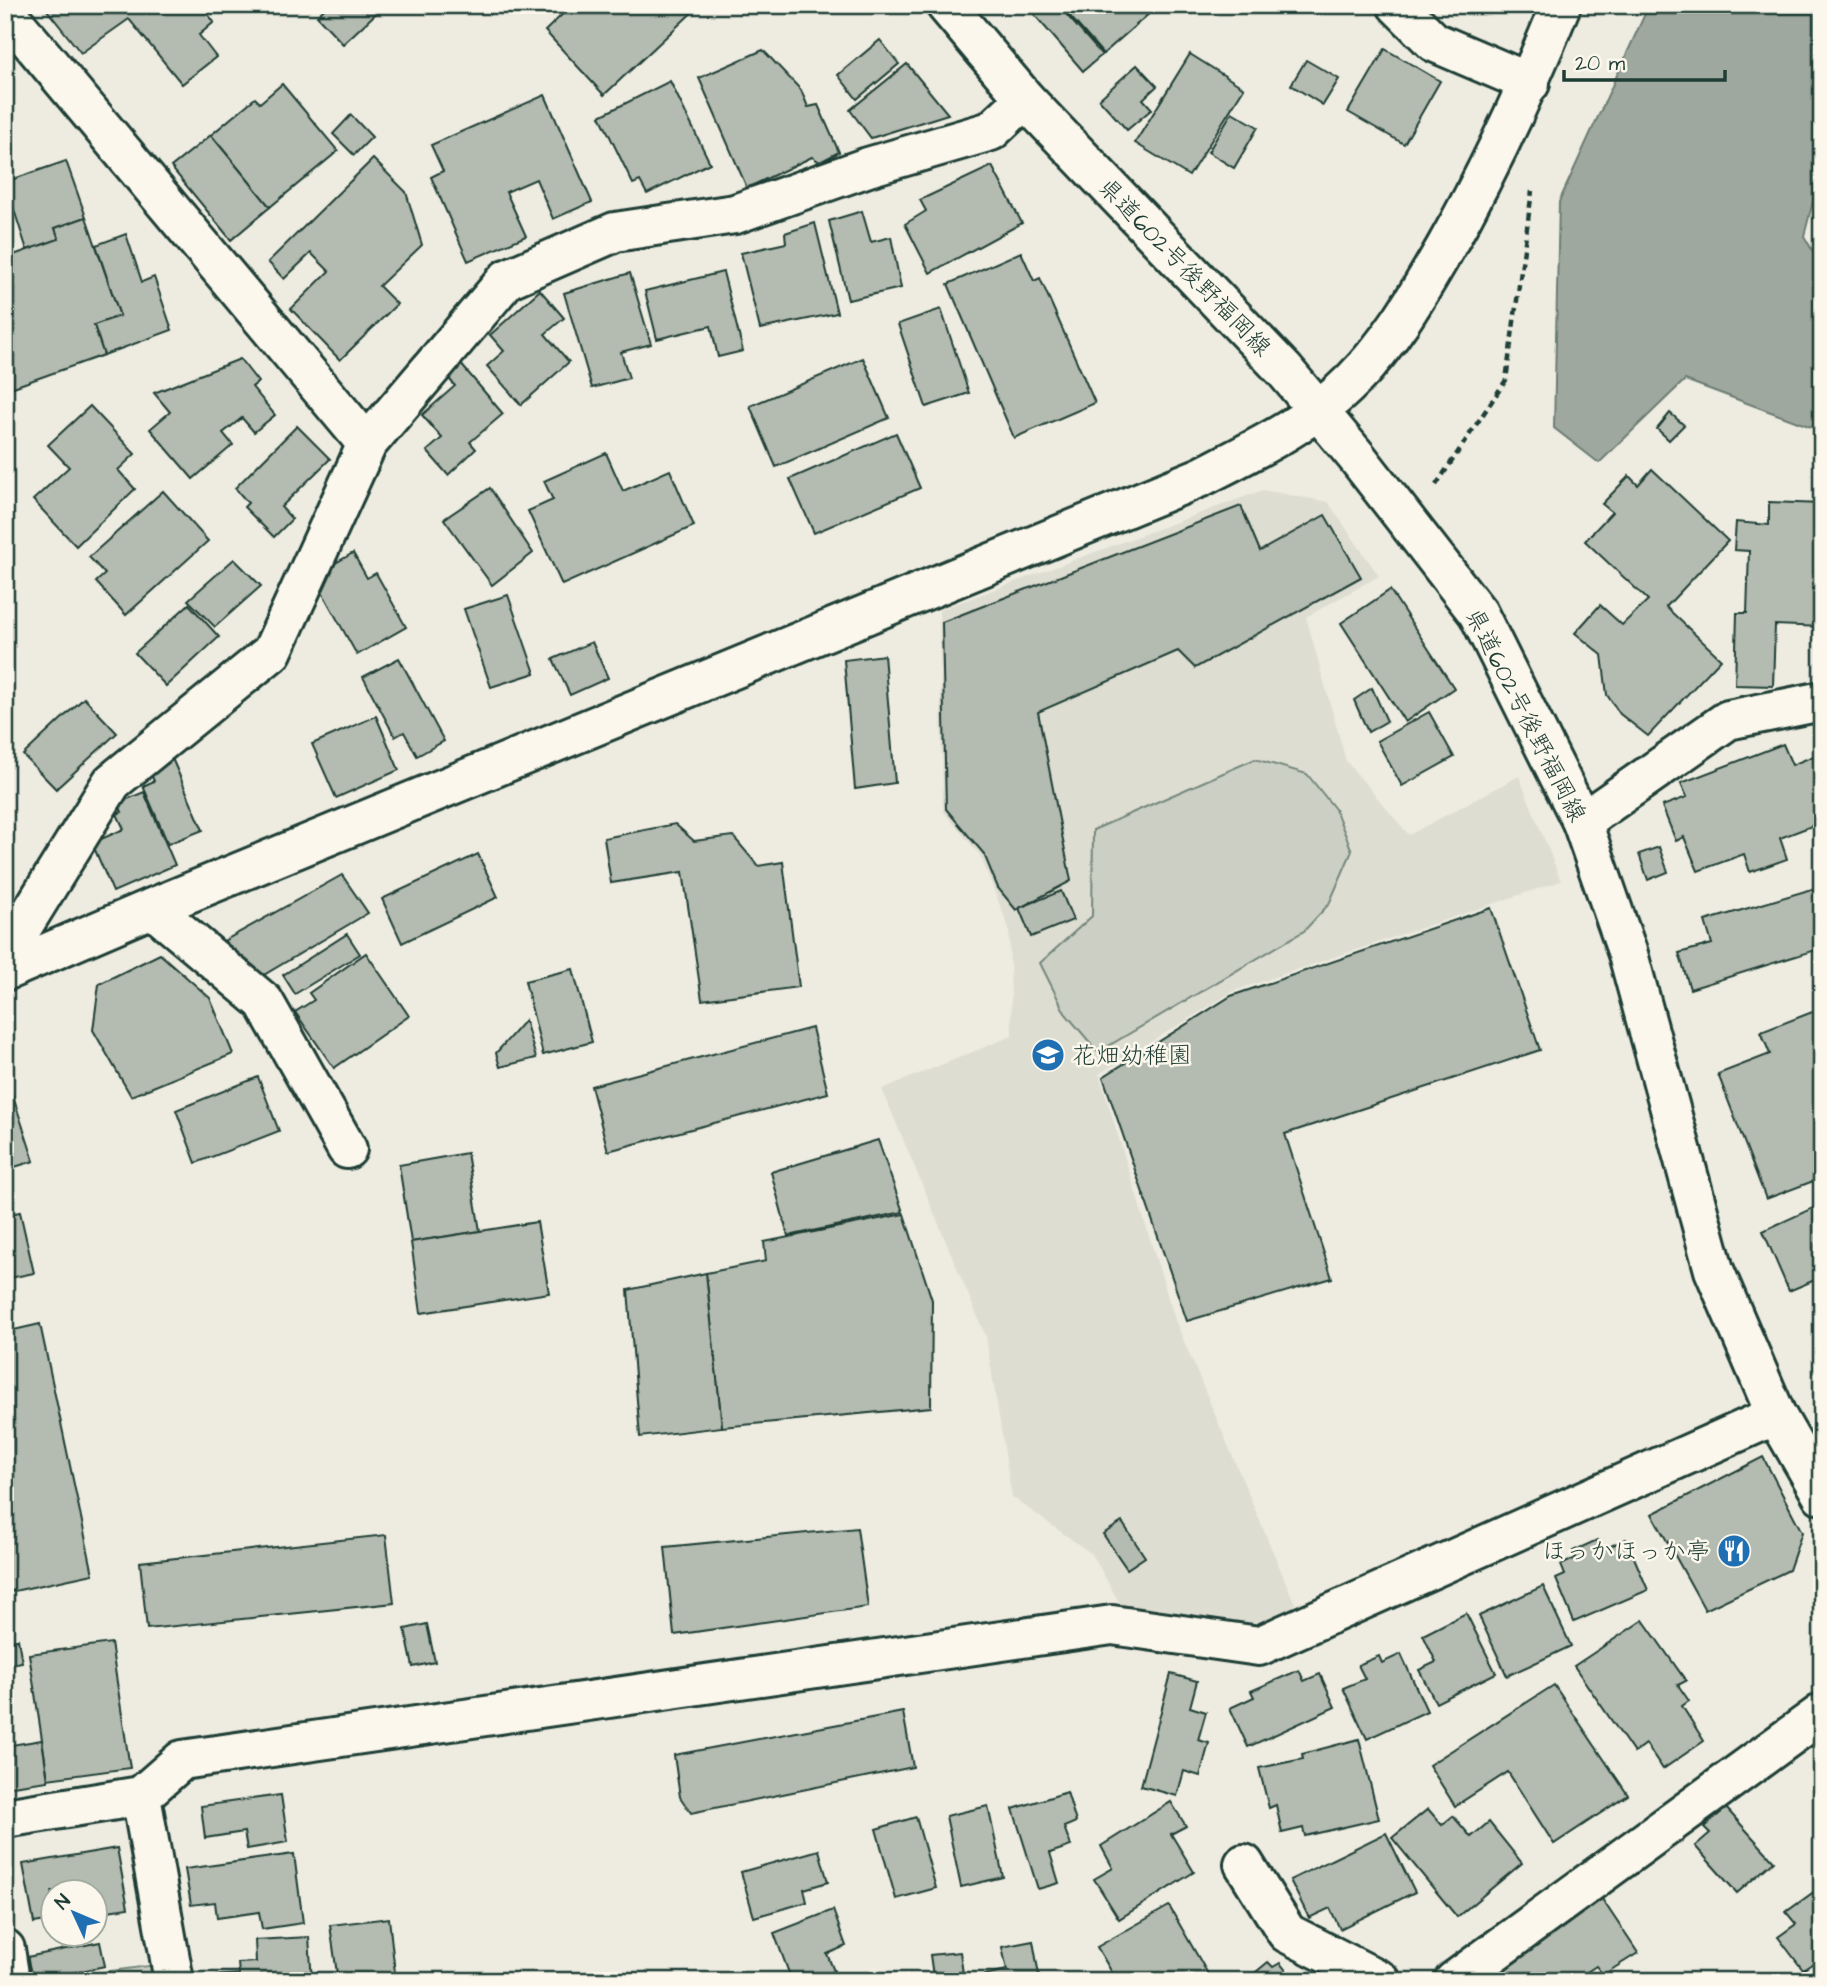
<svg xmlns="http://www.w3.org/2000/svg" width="1827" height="1986" viewBox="0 0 1827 1986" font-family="'Architects Daughter','Klee One',sans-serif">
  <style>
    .built { fill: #ddddd2 }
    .green { fill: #cbcfc4; stroke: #75867c; stroke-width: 2 }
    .water { fill: #9fa89f; stroke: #6c7d74; stroke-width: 2 }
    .building { fill: #b4bbb0; stroke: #1f3d34; stroke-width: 2 }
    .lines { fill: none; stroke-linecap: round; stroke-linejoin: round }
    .street-casing { stroke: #1f3d34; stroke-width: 44 }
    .secondary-casing { stroke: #1f3d34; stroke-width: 44 }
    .path { stroke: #1f3d34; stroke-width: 4.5; stroke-dasharray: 7 5; stroke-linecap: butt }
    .street { stroke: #fbf7ec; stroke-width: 38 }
    .secondary { stroke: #fbf7ec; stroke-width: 38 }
    .labels { text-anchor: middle; stroke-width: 5; stroke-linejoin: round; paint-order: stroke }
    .street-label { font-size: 24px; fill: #1f3d34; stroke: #fbf7ec }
    .poi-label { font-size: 24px; fill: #1f3d34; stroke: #fbf7ec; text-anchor: start }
  </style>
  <rect width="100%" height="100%" fill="#eeece1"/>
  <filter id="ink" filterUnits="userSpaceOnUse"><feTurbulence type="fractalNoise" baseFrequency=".0143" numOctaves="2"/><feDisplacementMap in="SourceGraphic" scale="14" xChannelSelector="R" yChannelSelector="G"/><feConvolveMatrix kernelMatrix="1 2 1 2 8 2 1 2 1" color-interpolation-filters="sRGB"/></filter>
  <g filter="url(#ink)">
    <path class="built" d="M1263,490L1328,502L1379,576L1306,617L1346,761L1409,835L1519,776L1561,881L1234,991L1099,1074L1175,1320L1295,1604L1262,1634L1124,1611L1092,1554L1012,1497L986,1337L882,1089L1012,1036L1009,928L980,855L943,811L939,610Z"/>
    <g class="green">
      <path d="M1255,759L1307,774L1335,809L1352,851L1329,904L1304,931L1098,1052L1065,1013L1040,963L1092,916L1093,830Z"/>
      <path d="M171,1963L174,1981H35Z"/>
    </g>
    <path class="water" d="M1649,5H1822V167L1804,236L1822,267V431L1685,380L1599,463L1554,428L1559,202Z"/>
    <g class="building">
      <path d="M43,5H201L214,22L199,35L216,57L182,84L129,19L81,53Z"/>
      <path d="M328,5H385L343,44L317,16Z"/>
      <path d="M566,5H700L604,95L545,31L569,8Z"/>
      <path d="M1026,5H1058L1102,55L1083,71Z"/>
      <path d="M1060,5H1159L1103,54Z"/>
      <path d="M880,40L899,64L857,99L838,75Z"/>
      <path d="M1385,49L1440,81L1404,144L1348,112Z"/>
      <path d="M763,50L801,90L808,107L818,105L839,152L820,162L812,157L747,188L699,78Z"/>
      <path d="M1190,54L1244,88L1189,176L1135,143Z"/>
      <path d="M1306,60L1339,79L1323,105L1291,85Z"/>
      <path d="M907,64L948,114L871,138L850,110Z"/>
      <path d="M1137,65L1157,86L1143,99L1152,109L1127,130L1099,99Z"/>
      <path d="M670,81L710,163L647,194L640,181L633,184L600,116Z"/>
      <path d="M282,84L338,151L270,207L211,135L255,98L260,103Z"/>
      <path d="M545,95L592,202L553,219L536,179L506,192L526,236L468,261L431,177L443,171L431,145Z"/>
      <path d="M1232,112L1258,127L1234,168L1208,152Z"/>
      <path d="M351,115L372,137L354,155L333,134Z"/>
      <path d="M211,135L270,207L231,240L171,167Z"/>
      <path d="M373,159L406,192L422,245L379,286L397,304L340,360L291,309L329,271L311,253L284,279L268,262Z"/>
      <path d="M66,161L86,217L55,228L59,239L27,250L5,182Z"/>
      <path d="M992,166L1022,223L930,273L905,224L926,211L920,200Z"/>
      <path d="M862,211L871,242L891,237L901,288L848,300L829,221Z"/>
      <path d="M86,217L120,316L94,325L104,355L5,390V258L59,239L55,228Z"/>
      <path d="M815,223L837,313L760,329L741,253L786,243L785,233Z"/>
      <path d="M126,234L142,282L154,277L172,330L104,355L94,325L120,316L96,245Z"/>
      <path d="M1021,252L1034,281L1040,278L1095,403L1014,438L948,284Z"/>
      <path d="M723,272L743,351L718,357L711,326L657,339L645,291Z"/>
      <path d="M630,273L651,344L621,352L629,378L592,388L564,293Z"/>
      <path d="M540,290L564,318L545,334L569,362L521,405L487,366L504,351L490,335Z"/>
      <path d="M941,309L969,393L926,407L898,324Z"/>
      <path d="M863,358L889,418L776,467L750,406Z"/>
      <path d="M240,359L258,382L252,387L275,415L254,432L242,418L223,433L233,445L193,479L150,429L170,412L154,393Z"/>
      <path d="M460,363L503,414L470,442L476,449L448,475L427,451L442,438L422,415L455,386L446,375Z"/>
      <path d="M90,406L135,454L118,470L135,489L76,546L33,500L69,467L48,445Z"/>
      <path d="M1670,413L1684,425L1669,440L1657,429Z"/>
      <path d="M297,426L330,459L281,507L292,519L274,537L244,507L248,503L235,488Z"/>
      <path d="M896,433L920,488L814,533L790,479Z"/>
      <path d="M606,453L623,491L670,470L694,526L562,585L528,511L553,500L544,481Z"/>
      <path d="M1652,469L1728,541L1666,607L1721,659L1648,736L1620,714L1607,695L1602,655L1575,633L1600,605L1622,625L1648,600L1585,541L1612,512L1602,504L1629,476L1638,485Z"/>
      <path d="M490,488L533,553L492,585L444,519Z"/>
      <path d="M163,491L208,541L126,615L96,582L105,574L89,557Z"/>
      <path d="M1769,502L1822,504V627L1775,625L1773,686L1735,685L1737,613H1747L1749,551L1734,550L1736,522L1769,525Z"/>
      <path d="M1241,506L1260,551L1325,515L1361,577L1195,668L1178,651L1038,712L1071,881L1016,910L998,888L984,854L946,809L942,622Z"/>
      <path d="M353,553L367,578L376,573L406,627L357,655L313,576Z"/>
      <path d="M234,559L261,586L215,627L188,600Z"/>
      <path d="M1390,590L1454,688L1405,722L1341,623Z"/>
      <path d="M508,595L535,673L491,687L464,609Z"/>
      <path d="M189,604L219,637L166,686L135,653Z"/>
      <path d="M592,642L608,678L570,695L553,659Z"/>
      <path d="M884,655L895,783L855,789L844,660Z"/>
      <path d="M399,658L444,741L417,756L404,732L395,737L363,677Z"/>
      <path d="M1372,688L1387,721L1368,732L1354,700Z"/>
      <path d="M84,698L117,733L56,789L23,755Z"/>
      <path d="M1429,712L1454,757L1402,786L1377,741Z"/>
      <path d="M376,716L399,770L336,798L312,744Z"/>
      <path d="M1783,744L1792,765L1821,753L1822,822L1780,838L1787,859L1750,872L1744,854L1698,871L1684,837L1676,841L1662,806L1687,797L1681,783Z"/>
      <path d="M171,756L203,830L168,844L143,786L154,781L147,766Z"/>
      <path d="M144,792L175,865L113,892L92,843L124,829L117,814L122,812L118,803Z"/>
      <path d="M675,824L694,841L733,836L758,866L783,862L799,987L702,1000L683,872L611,883L604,838Z"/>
      <path d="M1659,847L1668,872L1648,880L1639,854Z"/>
      <path d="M478,854L498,897L402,943L382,899Z"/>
      <path d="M342,875L368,913L252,982L213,947Z"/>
      <path d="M1822,886V948L1690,989L1679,953L1712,944L1705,921Z"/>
      <path d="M1061,891L1073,920L1031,937L1019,908Z"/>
      <path d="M1491,908L1540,1050L1285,1134L1332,1278L1187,1321L1103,1077L1231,996Z"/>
      <path d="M347,934L360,954L295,994L283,975Z"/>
      <path d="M366,953L409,1016L334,1068L295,1012L314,1000L309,993Z"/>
      <path d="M160,954L210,998L233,1054L131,1096L93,1030L99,984Z"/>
      <path d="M573,969L592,1042L543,1055L525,981Z"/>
      <path d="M1820,1009L1822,1014V1175L1816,1178V1180L1766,1199L1718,1074L1770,1054L1761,1032Z"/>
      <path d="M525,1020L536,1058L500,1067L496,1053Z"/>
      <path d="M812,1028L828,1093L608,1151L591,1086Z"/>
      <path d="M5,1072L34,1161L5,1170Z"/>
      <path d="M258,1077L279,1131L196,1163L176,1110Z"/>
      <path d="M878,1140L903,1212L788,1236L771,1172Z"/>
      <path d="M467,1153L480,1231L411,1242L399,1165Z"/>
      <path d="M1815,1207L1822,1222V1277L1789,1291L1763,1231Z"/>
      <path d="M20,1212L34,1273L5,1279V1215Z"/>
      <path d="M904,1214L932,1300L931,1407L722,1427L706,1273L766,1261L764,1242Z"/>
      <path d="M537,1222L549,1293L421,1313L411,1242Z"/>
      <path d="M706,1273L722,1427L640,1437L628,1290Z"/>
      <path d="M40,1324L93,1574L5,1593V1332Z"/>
      <path d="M1763,1457L1802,1532L1789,1570L1705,1610L1652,1514Z"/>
      <path d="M1122,1522L1145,1557L1127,1569L1103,1534Z"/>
      <path d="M857,1528L868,1607L674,1635L665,1547Z"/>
      <path d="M386,1535L394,1603L147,1629L140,1562Z"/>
      <path d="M1626,1539L1648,1590L1574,1622L1556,1579L1565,1575L1561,1565L1576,1558L1573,1551L1597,1540L1602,1550Z"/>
      <path d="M1543,1586L1571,1646L1507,1676L1479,1616Z"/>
      <path d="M1466,1613L1496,1673L1436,1703L1419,1670L1436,1662L1423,1635Z"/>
      <path d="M1643,1620L1686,1681L1678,1685L1689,1701L1682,1706L1704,1741L1663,1769L1646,1744L1634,1753L1574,1666Z"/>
      <path d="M427,1624L435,1662L413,1667L405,1629Z"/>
      <path d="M18,1639L22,1662L5,1665V1641Z"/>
      <path d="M111,1643L130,1768L48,1779L29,1654Z"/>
      <path d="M1401,1654L1427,1711L1367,1739L1343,1688L1365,1679L1358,1665L1379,1656L1382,1663Z"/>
      <path d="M1299,1670L1304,1681L1320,1674L1335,1707L1248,1747L1230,1708L1254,1697L1251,1691Z"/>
      <path d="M1171,1674L1197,1681L1190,1707L1206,1712L1198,1740L1209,1743L1200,1776L1184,1771L1177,1796L1141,1786Z"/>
      <path d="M1554,1685L1628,1795L1554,1844L1508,1772L1455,1806L1429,1765Z"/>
      <path d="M903,1712L913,1767L691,1813L680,1797L674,1755Z"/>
      <path d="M1359,1739L1379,1819L1305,1836L1303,1828L1282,1833L1276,1805L1269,1808L1259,1768L1303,1759L1302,1754Z"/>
      <path d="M42,1740L48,1781L5,1787V1746Z"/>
      <path d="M1067,1792L1076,1822L1064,1827L1071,1846L1050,1853L1059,1883L1038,1889L1013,1809Z"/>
      <path d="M281,1795L288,1842L247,1849L244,1832L205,1838L201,1806Z"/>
      <path d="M1171,1802L1186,1826L1171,1834L1194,1872L1119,1919L1094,1879L1113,1868L1101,1846Z"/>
      <path d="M988,1806L1003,1877L961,1887L946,1816Z"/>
      <path d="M1726,1808L1774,1861L1737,1893L1695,1846L1710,1833L1704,1827Z"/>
      <path d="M1428,1809L1442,1825L1453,1816L1471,1837L1489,1822L1522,1863L1457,1917L1392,1838Z"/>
      <path d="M916,1817L936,1888L896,1899L876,1829Z"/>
      <path d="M1386,1833L1415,1892L1340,1929L1330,1908L1309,1918L1290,1880Z"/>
      <path d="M117,1848L128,1908L94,1913V1892H52V1920L34,1923L23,1864Z"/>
      <path d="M819,1850L828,1882L804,1889L807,1902L754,1917L741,1872Z"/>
      <path d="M294,1854L303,1923L262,1929L259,1912L217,1918L215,1902L191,1905L185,1869Z"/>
      <path d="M1822,1886V1957L1803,1970L1778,1937L1796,1924L1786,1912Z"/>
      <path d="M1600,1896L1638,1953L1603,1975L1596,1966L1573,1981H1485Z"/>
      <path d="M1169,1906L1212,1981H1117L1097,1947Z"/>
      <path d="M833,1910L846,1946L827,1954L834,1971L809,1981H792L774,1933Z"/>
      <path d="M389,1918L395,1973L338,1981L330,1925Z"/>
      <path d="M309,1937L312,1981H213L212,1976L239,1974L238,1963L256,1962L255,1940Z"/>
      <path d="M1033,1941L1040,1981H985L984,1975L1007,1970L1002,1947Z"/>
      <path d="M100,1942L105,1966L33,1981L27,1957Z"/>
      <path d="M960,1952L964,1981H923L922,1978L933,1976L930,1955Z"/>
      <path d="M1268,1962L1273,1967L1280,1963L1292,1978L1300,1972L1307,1981H1245Z"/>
    </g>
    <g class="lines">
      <defs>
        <g id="street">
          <path d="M1397,5L1434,42L1530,83"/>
          <path d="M5,11L367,444"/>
          <path d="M1582,822L1728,720L1822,701"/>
          <path d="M152,908L264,1002L347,1149"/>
          <path d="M5,955L112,782L272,652L367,444L507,279L615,232L735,214L868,167L991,131L1025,99"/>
          <path d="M5,971L152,908L1201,477C1254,450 1311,423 1353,380C1391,342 1417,296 1444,250C1489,171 1527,89 1561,5"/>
          <path d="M141,1796L174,1981"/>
          <path d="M5,1818L141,1796L182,1760L1112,1625L1259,1646L1776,1415"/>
          <path d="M1244,1864L1287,1933L1381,1981"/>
          <path d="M5,1949L10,1981"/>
          <path d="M1454,1981L1822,1713"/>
        </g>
        <path id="secondary" d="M946,5L1025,99L1285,371L1356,456L1478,613L1582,822L1628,954L1714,1270L1776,1415L1822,1495"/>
      </defs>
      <use href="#street" class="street-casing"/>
      <use href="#secondary" class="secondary-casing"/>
      <path class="path" d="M1436,485L1506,380L1532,191"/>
      <use href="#street" class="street"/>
      <use href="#secondary" class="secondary"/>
    </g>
  </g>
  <defs>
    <symbol id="school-disc" viewBox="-11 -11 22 22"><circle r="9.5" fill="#1f6fb2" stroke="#fbf7ec"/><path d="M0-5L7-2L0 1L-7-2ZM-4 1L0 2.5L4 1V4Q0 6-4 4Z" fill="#fff"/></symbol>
    <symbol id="restaurant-disc" viewBox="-11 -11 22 22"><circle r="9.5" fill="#1f6fb2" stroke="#fbf7ec"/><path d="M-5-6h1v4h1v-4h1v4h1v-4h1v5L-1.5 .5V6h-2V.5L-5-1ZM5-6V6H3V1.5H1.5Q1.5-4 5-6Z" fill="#fff"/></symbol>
  </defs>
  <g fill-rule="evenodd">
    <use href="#school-disc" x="1029" y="1036" width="38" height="38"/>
    <use href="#restaurant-disc" x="1715" y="1532" width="38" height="38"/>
  </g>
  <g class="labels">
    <g class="street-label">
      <text transform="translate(1185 267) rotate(46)" y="8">県道602号後野福岡線</text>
      <text transform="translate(1526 715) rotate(63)" y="8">県道602号後野福岡線</text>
    </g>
    <g class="poi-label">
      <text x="1072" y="1063">花畑幼稚園</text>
      <text x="1710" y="1559" text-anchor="end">ほっかほっか亭</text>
    </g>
  </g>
  <rect width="1827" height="1986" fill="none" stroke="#fbf7ec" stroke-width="28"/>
  <rect x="14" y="14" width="1799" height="1958" fill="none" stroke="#1f3d34" stroke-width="2.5" filter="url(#ink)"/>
  <g transform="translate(74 1913) rotate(314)"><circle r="33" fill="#fbf7ec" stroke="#a3ada2" stroke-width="2"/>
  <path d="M0-5L12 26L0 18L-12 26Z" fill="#1f6fb2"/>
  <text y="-10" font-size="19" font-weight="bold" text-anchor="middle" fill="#1f3d34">N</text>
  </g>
  <path d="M1564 70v10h161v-10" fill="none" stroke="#1f3d34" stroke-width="3.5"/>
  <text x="1575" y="70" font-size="21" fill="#1f3d34" stroke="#fbf7ec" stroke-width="5" paint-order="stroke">20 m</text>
</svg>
